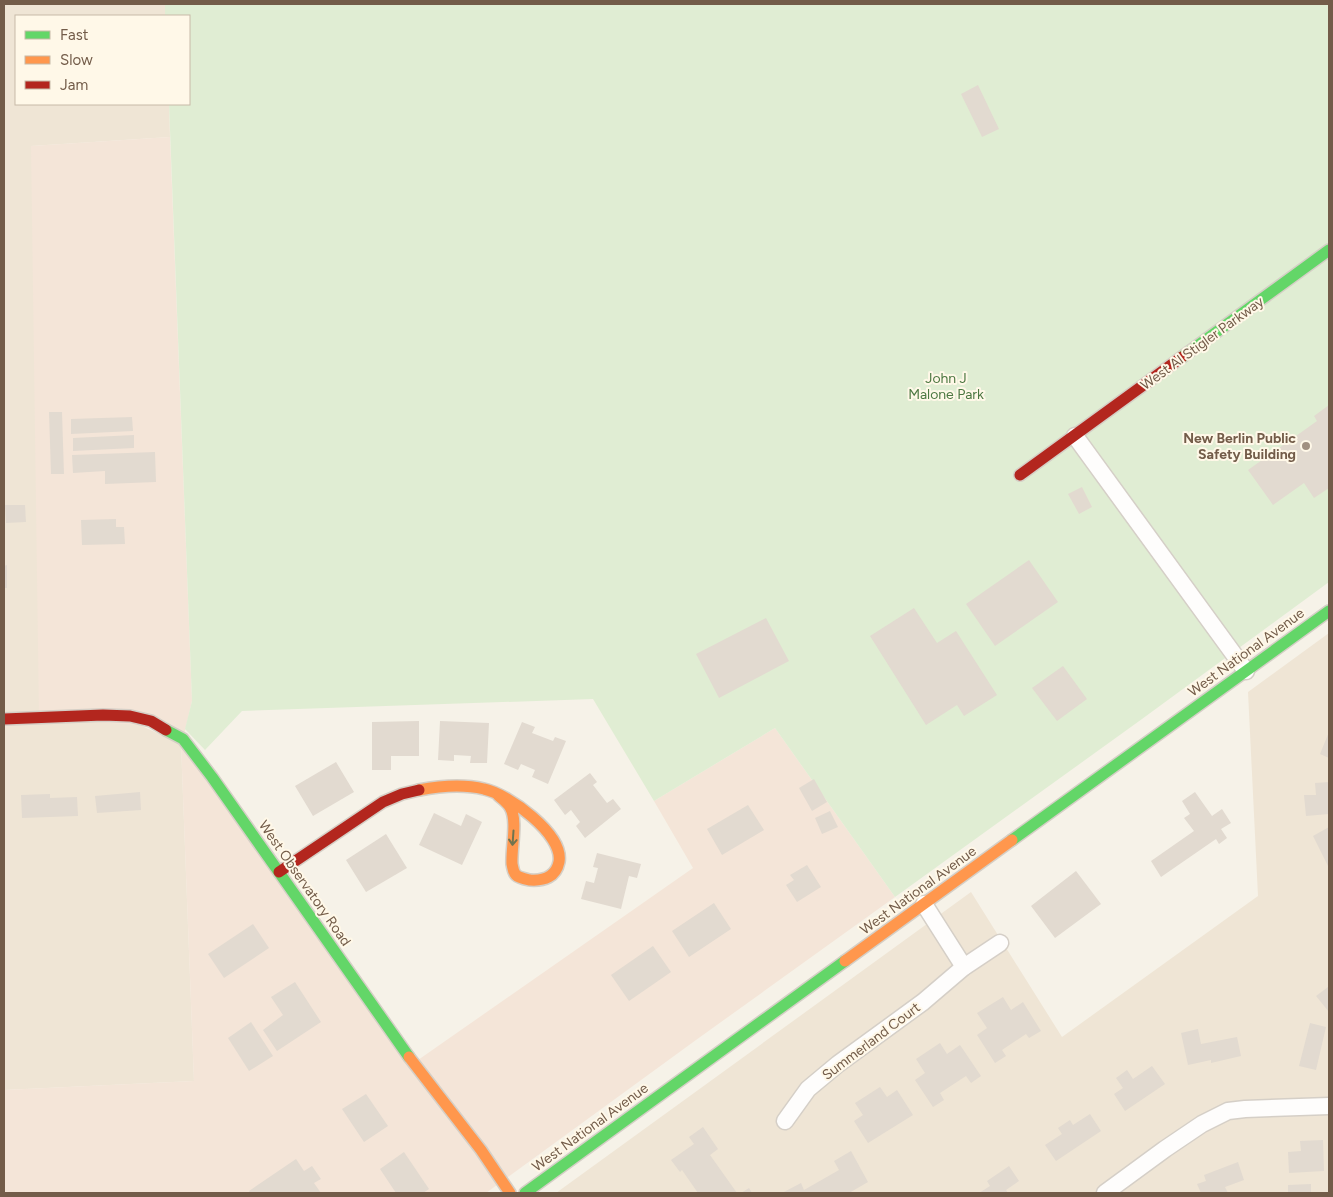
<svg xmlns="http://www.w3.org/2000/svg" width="1333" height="1197" viewBox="0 0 1333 1197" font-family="Figtree,sans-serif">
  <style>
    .residential { fill: #efe5d5 }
    .commercial { fill: #f4e5d8 }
    .green { fill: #e0edd3 }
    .building { fill: #e2dad0 }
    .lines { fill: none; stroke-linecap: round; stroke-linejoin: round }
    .street-casing { stroke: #d5cfc7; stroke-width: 19 }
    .fast-casing { stroke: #d5cfc6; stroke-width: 14 }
    .slow-casing { stroke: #d5cfc6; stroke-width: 14 }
    .jam-casing { stroke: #d5cfc6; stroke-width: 14 }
    .street { stroke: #fefdfc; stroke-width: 16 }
    .fast { stroke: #63d668; stroke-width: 11 }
    .slow { stroke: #ff974d; stroke-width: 11 }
    .jam { stroke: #b3261e; stroke-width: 11 }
    .oneway { stroke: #70744f }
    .poi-dot { fill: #a19081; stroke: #fff8e8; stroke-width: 2 }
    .labels { text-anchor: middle; stroke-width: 4; stroke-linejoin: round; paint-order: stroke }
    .street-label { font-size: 14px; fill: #735c49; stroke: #fff8e8 }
    .park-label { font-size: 14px; fill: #4d7842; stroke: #fff8e8 }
    .poi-label { font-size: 14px; font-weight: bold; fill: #735c49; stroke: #fff8e8; text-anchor: end }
  </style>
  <rect width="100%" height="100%" fill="#f6f2e8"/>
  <g class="residential">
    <path d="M4,4H165V16H16V104H169L170,137L31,146L131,721L181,744L194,1081L4,1090Z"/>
    <path d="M1329,633V1193H556L971,892L1062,1037L1258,896L1248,692Z"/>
  </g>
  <g class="commercial">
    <path d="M170,137L192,701L183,739L165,727L39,718L31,146Z"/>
    <path d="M775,728L895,897L696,1040L486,1193H4V1090L194,1081L181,744L408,1067L693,868L654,801Z"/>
  </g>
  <path class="green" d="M165,4H1329V582L1142,719L895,897L775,728L654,801L593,699L242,711L205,750L185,729L192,701L169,104H189V16H165Z"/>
  <g class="building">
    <path d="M978,85L999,129L982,137L961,94Z"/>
    <path d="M1329,405V488L1314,498L1304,483L1273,505L1248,470L1317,421L1314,416Z"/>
    <path d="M49,412H62L64,474H51Z"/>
    <path d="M132,417L133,431L71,434V419Z"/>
    <path d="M134,435V448L73,451V438Z"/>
    <path d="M155,452L156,482L105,484V471L73,473L72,455Z"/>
    <path d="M1082,487L1092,507L1079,514L1068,494Z"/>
    <path d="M5,505H25L26,522L6,523Z"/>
    <path d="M116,519V527H124L125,544L82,545L81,520Z"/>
    <path d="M1029,560L1058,602L995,646L966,604Z"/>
    <path d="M7,565V588H4V566Z"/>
    <path d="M914,608L937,643L956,631L997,695L964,716L957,705L926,725L870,636Z"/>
    <path d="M766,618L789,661L719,698L696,654Z"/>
    <path d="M1063,666L1087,699L1057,721L1032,688Z"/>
    <path d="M419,721V756H391V770H372V722Z"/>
    <path d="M440,721L489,723L487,763H470L471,756L454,755V761L438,760Z"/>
    <path d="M522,722L535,727L532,733L553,741L555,737L566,741L548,784L532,777L535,770L521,764L518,770L504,764Z"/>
    <path d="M1329,732V758L1320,754Z"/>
    <path d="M336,762L354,792L313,816L295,786Z"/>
    <path d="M590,773L597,782L593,785L607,803L613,799L621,809L585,838L576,826L580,822L571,810L565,815L554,800Z"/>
    <path d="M814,779L827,802L812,811L799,788Z"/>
    <path d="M1329,782V814L1306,816L1304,795H1316L1315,783Z"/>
    <path d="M140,792L141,810L97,813L95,796Z"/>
    <path d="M1195,792L1212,816L1222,809L1231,823L1221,829L1227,838L1219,844L1216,839L1161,877L1151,861L1194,831L1184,818L1190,814L1182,801Z"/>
    <path d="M50,794V798L77,797L78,816L22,818L21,795Z"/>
    <path d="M748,805L764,830L722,855L707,829Z"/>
    <path d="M830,811L838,827L822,834L815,818Z"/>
    <path d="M434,813L461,826L466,814L482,822L462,865L419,845Z"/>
    <path d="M1329,827V868L1313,836Z"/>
    <path d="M386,834L407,868L366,892L346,860Z"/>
    <path d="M597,853L641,864L637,878L629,876L621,909L581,899L586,881L594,883L598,868L593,867Z"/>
    <path d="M807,865L821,887L797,902L786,885L794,880L790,875Z"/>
    <path d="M1076,871L1101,904L1055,938L1031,906Z"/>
    <path d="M714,903L731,929L689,957L672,931Z"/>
    <path d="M253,924L269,948L224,978L208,954Z"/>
    <path d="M653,946L671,972L629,1001L611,975Z"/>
    <path d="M295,982L321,1022L277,1051L263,1030L283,1015L271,997Z"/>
    <path d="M1328,987L1329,989V1012L1316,996Z"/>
    <path d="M1003,997L1011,1010L1023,1002L1041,1031L1029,1038L1026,1034L1002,1050L1006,1056L995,1063L977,1035L987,1028L977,1013Z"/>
    <path d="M251,1022L273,1056L249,1071L228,1038Z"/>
    <path d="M1310,1023L1326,1027L1316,1070L1299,1066Z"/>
    <path d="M1198,1029L1201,1044L1237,1037L1241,1056L1211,1063V1060L1188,1065L1181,1033Z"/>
    <path d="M940,1043L947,1054L960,1045L981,1076L971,1083L966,1076L940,1093L944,1100L933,1107L915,1080L925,1073L916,1059Z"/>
    <path d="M1152,1066L1165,1084L1125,1111L1114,1094L1123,1088L1116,1078L1127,1070L1133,1079Z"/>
    <path d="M880,1087L887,1097L897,1090L913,1115L868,1143L854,1121L863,1115L855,1103Z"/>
    <path d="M366,1094L388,1126L364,1142L342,1109Z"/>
    <path d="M1090,1114L1101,1131L1056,1161L1045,1145L1062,1134L1058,1128L1070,1120L1073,1125Z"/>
    <path d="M703,1127L718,1149L710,1155L737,1193H698L682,1170L680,1172L671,1160L694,1144L689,1137Z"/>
    <path d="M1323,1140L1324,1171L1289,1173L1288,1152L1301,1151L1300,1141Z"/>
    <path d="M851,1151L868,1182L849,1193H782L801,1183L804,1190L839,1170L834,1161Z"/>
    <path d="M404,1152L429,1189L423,1193H396L380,1169Z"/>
    <path d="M296,1159L304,1171L312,1166L321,1179L314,1183L321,1193H250L249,1191Z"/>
    <path d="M1238,1162L1244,1180L1225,1187L1228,1193H1201L1197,1184L1206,1181L1204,1175Z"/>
    <path d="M1009,1166L1019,1181L1006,1190L1008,1193H979L990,1186L987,1181Z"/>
    <path d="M1311,1184V1193H1288V1185Z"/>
    <path d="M749,1188L752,1193H741Z"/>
  </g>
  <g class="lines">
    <defs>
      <g id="street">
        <path d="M1075,436L1246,671"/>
        <path d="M924,904L964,967"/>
        <path d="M785,1121L808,1089L838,1064L923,1002L964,967L1000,943"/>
        <path d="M1105,1193L1165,1149L1202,1124L1228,1111L1245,1109L1329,1106"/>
      </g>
      <g id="fast">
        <path d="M1182,357L1329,250"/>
        <path d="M166,730L183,739L212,777L409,1057"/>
        <path d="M1012,840L1329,611"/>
        <path d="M525,1193L845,961"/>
      </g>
      <g id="slow">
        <path d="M419,790C440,786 463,784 484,789C508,794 564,834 559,862C556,877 544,881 530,880C525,879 519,878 516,875C513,872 513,868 512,864C511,848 518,820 510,807C507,802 502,799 498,795"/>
        <path d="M845,961L1012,840"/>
        <path d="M409,1057L481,1150L510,1193"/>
      </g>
      <g id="jam">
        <path d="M1020,475L1182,357"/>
        <path d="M4,719L103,715L130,716L151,721L166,730"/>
        <path d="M279,872L383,802L402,794L419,790"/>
      </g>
    </defs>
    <use href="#street" class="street-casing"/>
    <use href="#fast" class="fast-casing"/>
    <use href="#slow" class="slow-casing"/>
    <use href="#jam" class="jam-casing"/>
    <use href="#street" class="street"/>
    <use href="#fast" class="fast"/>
    <use href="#slow" class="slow"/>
    <use href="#jam" class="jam"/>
  </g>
  <defs><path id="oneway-shaft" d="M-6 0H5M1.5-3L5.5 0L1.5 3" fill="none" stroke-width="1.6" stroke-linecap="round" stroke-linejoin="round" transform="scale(1.25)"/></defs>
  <use class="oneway" href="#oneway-shaft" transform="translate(513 838) rotate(94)"/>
  <circle class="poi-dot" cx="1306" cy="446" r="5"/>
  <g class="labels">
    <g class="street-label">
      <text transform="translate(1202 343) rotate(-36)" y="5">West Al Stigler Parkway</text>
      <text transform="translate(1246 652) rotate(-36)" y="5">West National Avenue</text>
      <text transform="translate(305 883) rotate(55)" y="5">West Observatory Road</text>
      <text transform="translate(918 890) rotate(-36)" y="5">West National Avenue</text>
      <text transform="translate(871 1041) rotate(-37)" y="5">Summerland Court</text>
      <text transform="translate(590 1127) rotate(-36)" y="5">West National Avenue</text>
    </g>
    <g class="park-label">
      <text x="946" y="383">John J<tspan x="946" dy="16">Malone Park</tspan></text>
    </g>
    <g class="poi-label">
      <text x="1296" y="443">New Berlin Public<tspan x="1296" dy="16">Safety Building</tspan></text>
    </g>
  </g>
  <rect width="1333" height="1197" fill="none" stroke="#735c49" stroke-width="10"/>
  <rect x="15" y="15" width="175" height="90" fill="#fff8e8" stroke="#c7baa8"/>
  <rect x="25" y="31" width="25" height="8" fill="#63d668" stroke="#c7baa8"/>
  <text x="60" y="40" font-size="15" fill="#735c49">Fast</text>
  <rect x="25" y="56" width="25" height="8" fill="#ff974d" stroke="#c7baa8"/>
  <text x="60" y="65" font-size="15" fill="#735c49">Slow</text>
  <rect x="25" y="81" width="25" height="8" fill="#b3261e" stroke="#c7baa8"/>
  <text x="60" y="90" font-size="15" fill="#735c49">Jam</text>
</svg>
